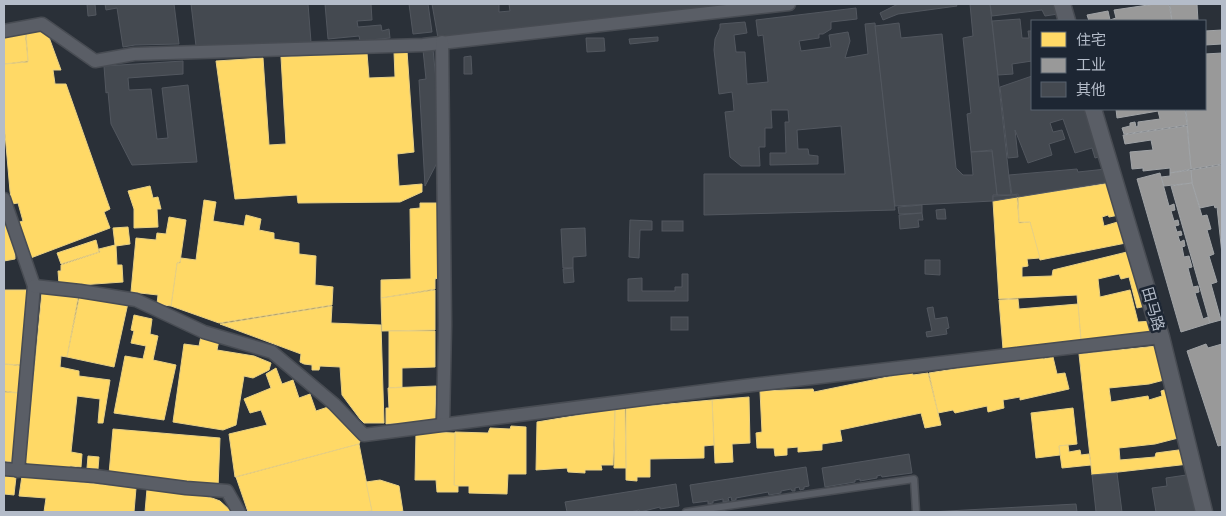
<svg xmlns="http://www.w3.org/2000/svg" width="1226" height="516" viewBox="0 0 1226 516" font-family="Overpass,'Noto Sans SC',sans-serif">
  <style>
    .homes { fill: #ffd966; stroke: #e8d084 }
    .industry { fill: #999; stroke: #a1a4a7 }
    .building { fill: #444950; stroke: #52575f }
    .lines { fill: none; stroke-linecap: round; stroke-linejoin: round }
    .service-casing { stroke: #484c53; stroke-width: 9 }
    .minor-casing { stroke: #484c53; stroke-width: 15 }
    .tertiary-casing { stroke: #484c53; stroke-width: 19 }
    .service { stroke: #5a5e66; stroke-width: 6 }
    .minor { stroke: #5a5e66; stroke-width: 12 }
    .tertiary { stroke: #5a5e66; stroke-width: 16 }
    .labels { text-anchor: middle; stroke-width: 5; stroke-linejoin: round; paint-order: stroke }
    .street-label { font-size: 15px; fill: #b4bcc9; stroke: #1d2633 }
  </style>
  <rect width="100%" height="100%" fill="#2a3038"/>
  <g class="homes">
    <path d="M46,29L61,70H53L55,84H66L110,209L104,212L110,228L28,259L16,223L23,221L18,203L12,204L10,191L4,122V64L28,62L26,31Z"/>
    <path d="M25,31L28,61L4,64V34Z"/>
    <path d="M407,51L414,152L397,154L399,186L422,184V192L400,202L298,203L297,195L235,199L216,61L263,58L269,145L286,144L281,57L367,53L369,78L395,77L394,52Z"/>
    <path d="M1110,183L1119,215L1109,217L1108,215L1102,217L1104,226L1121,221L1126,243L1040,260L1030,222H1019L1018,197Z"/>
    <path d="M150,186L153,198L158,197L161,209H157L158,227L134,228V209L128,191Z"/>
    <path d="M1017,197L1019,223L1030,222L1040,258L1027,259L1028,266L1022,267V277L1052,276L1053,270L1131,251L1146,306L1137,308L1129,277L1121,279L1119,274L1098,279L1100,297L1130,290L1138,322L1152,321L1153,332L1081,340L1077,295L999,299L993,201Z"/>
    <path d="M204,200L216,202L213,221L244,226L246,215L261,219L259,230L274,233V239L299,243V254L316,256L315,285L333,287L332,305L219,323L171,306L177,263H180L181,258L196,260Z"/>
    <path d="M420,203H440L438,278L435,279V289L381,298V280L411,279L410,209L420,208Z"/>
    <path d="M4,208L15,254V259L4,261Z"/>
    <path d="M169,217L186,220L180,262L177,263L171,306L157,304L158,295L131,292L136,238L156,240L157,233L166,234Z"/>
    <path d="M128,227L130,244L116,246L117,265H122L123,282L80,285L59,284L58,271H61V265L100,252L99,249L115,245L113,228Z"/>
    <path d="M96,240L99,252L61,264L57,253Z"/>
    <path d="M4,290H28L23,365L4,364Z"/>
    <path d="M435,290V330L382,331L381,298Z"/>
    <path d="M42,292L78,298L67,357L61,356L60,367L79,371V376L110,380L103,423H98L100,399L77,396L71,452L82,454L81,467L70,466L69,470L30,465L25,462Z"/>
    <path d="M80,294L128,303L114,367L67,357Z"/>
    <path d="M1018,299L1019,309L1078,304L1081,341L1003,349L999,300Z"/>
    <path d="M332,306L331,323L381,325L384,423H364L360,419L342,395L340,367L320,366L319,370H312V365L304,364L300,362L301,354L220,324Z"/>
    <path d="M134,315L152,319L150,334L158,336L153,360L176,365L164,420L114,413L125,356L143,359L146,346L131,343L134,331L131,330Z"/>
    <path d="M389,331H435V367L402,368V387L389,388Z"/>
    <path d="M201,336L219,340L217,350L254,356L271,363L269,370L253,378L244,376L236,425L223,430L173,422L184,344L199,346Z"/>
    <path d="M1157,346L1168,379L1149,384L1109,388L1111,402L1148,396L1149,400L1162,396L1161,391L1170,388L1186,436L1155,444L1119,448L1120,460L1155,457L1156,453L1186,449L1189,464L1092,475L1079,354Z"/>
    <path d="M1043,355V359L1053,357L1057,374L1065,373L1069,389L1020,400V397L1003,400L1004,408L988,412L987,406L955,413L953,410L938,413L929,373L1011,360V362Z"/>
    <path d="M4,364L22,366L20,393L4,391Z"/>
    <path d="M276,368L282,384L293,380L299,398L310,394L316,411L334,405L361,439L359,444L235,477L229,434L267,425L261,410L250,413L244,399L271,388L266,374Z"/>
    <path d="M912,372L913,375L928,373L941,425L925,428L921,413L840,430L842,441L822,444V450L798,452V447L787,448V455L775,456L774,448H757L756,433L762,432L760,391L813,389L814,392Z"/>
    <path d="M436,386L435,422L386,424V408H389L388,388Z"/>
    <path d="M4,392L20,393L12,462L4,461Z"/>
    <path d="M749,397L750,443L732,444L733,462L715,463L712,400Z"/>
    <path d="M712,400L714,445L704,446V458L650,459V477H637V481L626,480V408Z"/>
    <path d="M625,408L626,468H614L615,409Z"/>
    <path d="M1073,408L1077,444L1059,446L1060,455L1036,458L1031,413Z"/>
    <path d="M615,409L613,465H601L602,470H585V473L568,472L567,468L536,470L537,422Z"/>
    <path d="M511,426L526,427V474H508L507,494L469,493V486H454L455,432L488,433L490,428L510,429Z"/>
    <path d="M113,429L220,438L218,488L109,474Z"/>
    <path d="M429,432L455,433L454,485L458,486V492H437L436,480H415L416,433Z"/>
    <path d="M359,444L372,511L362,512H248L236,477Z"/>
    <path d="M1068,445L1069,452L1080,450L1081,455L1089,454L1091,465L1062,468L1059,446Z"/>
    <path d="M88,456L99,457L98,469L87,468Z"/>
    <path d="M4,476L16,477L14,495L4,494Z"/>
    <path d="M22,476L136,488L134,512H44L46,498L19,496Z"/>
    <path d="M380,480L399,486L403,512H363L372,511L366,482Z"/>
    <path d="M147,489L190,493L212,498L220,501L232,512H145Z"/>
  </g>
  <g class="industry">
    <path d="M1155,4H1169L1172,21H1089L1087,15L1108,11L1110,20L1116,18L1114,10Z"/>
    <path d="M1170,4H1197L1198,21H1172Z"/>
    <path d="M1222,30V44L1205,45V31Z"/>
    <path d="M1222,53V164L1191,169L1186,109H1205V54Z"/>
    <path d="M1116,109H1185L1187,125L1124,134L1122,128L1130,126V123L1135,122L1136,127L1138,126V122L1160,119L1158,111L1117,118Z"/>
    <path d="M1187,126L1191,169L1170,173V168L1143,171V168L1132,169L1130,152L1153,150L1151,140L1125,144L1123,135Z"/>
    <path d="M1222,165V254L1217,207L1215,208L1214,205L1200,208L1192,183L1191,170Z"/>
    <path d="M1191,170L1192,183L1164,186L1161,177L1170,176V173Z"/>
    <path d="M1160,173L1169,206L1174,204L1175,210L1171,211L1174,221L1178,220L1179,225L1175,226L1177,232L1181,231L1182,235L1178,236L1180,242L1184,240L1185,246L1182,247L1184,257L1189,256L1192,267L1188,268L1193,287L1198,286L1199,292L1195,293L1203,319L1208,317L1210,323L1181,332L1137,179Z"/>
    <path d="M1192,183L1202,216L1207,215L1211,229L1207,230L1214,254L1209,256L1217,282L1211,284L1221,320L1210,323L1171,186Z"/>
    <path d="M1206,344L1208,348L1222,344V445L1218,446L1187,351Z"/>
  </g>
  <g class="building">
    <path d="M87,4H95L96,15L88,16Z"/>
    <path d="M105,4H174L179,44L135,45L123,47L117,8L106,10Z"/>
    <path d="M191,4H308L311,42L196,46Z"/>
    <path d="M325,4H371L372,20L357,21L358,27L381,25L382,31L389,29L390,38L360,41L359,36L328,39Z"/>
    <path d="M409,4H428L432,32L413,34Z"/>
    <path d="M432,4H499V12L510,11L509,4H713V10L438,38Z"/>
    <path d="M898,4H956L957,6L898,14L883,20L880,13Z"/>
    <path d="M970,4H990L1011,195H997L992,150L971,152L967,114L971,113L963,38L973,36Z"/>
    <path d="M990,4H1055L1058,14L1045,16L1042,10L992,16Z"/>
    <path d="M856,8L857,19L831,22V29L823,34H819V38L799,41L801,51L831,47L829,35L848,32L850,41L845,58L868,54L865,24L875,23L895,210L704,215V174H845L841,126L797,130L798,149H808L809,155L818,156V164L770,165V153H786L785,122H789L788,110H771L772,128H765V147H759L760,166H741L730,157L725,112L734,111L733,100L732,92L719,94L714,50L715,39L720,28V24L745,22L747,33L734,35L736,52H745L747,84L768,82L763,35L758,36L756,20Z"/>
    <path d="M1020,19L1022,38H1029L1028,31H1032V61L1012,64L1013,74L998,75L992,21Z"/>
    <path d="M899,23L901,38L942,34L956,168L963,175H973L971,152L992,151L997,195H993V201L895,206L875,26Z"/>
    <path d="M658,37V41L630,44L629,39Z"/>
    <path d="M586,38H604L605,51L587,52Z"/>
    <path d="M433,49L441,132L438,161L425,186L419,80L426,79L423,50Z"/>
    <path d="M471,56L472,74H464V57Z"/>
    <path d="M183,61V74L128,78L129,90L151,89L157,139L168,138L162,88L188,85L197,162L132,165L111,124L108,92L106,93L104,66Z"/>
    <path d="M1032,76V109H1087L1102,156L1095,158L1092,148L1075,153L1063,119L1050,123L1053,132L1062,130L1065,139L1049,144L1052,155L1028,163L1015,130L1018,157L1008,158L1000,87Z"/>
    <path d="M1077,169L1078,172L1106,169L1110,182L1018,197V194L1012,195L1009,175Z"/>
    <path d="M1017,195V197L993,201V196Z"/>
    <path d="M922,205V213L899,214L898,207Z"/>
    <path d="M945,209L946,219H937L936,210Z"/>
    <path d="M922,213L923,220H918L919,227L900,229L899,215Z"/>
    <path d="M630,220L652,221V230H640L639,258L629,257Z"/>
    <rect x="662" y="221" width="21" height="10"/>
    <path d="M585,228L586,256L573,257V268H563L561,229Z"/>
    <path d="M925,260H940V275L925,274Z"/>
    <path d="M573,268L574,282L564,283L563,269Z"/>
    <path d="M682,274H688V301H628V279L642,278V291H675V287H682Z"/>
    <path d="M933,307L935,319L947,317L949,328L946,329L947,334L927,337L926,332L932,331L927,308Z"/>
    <rect x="671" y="317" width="17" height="13"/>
    <path d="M909,454L912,473L882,477L881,475L877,476V478L860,481V479L855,480V482L825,487L822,468Z"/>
    <path d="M806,467L809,486L804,487V489L800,490L799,487L795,488V491H792L791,489L781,491V493L769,495L768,492L736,498V500L732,501L731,497L728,498L729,501L723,502V499L713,501V503L708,504V501L693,503L690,485Z"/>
    <path d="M1117,473L1122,512H1096L1092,475Z"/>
    <path d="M1193,474L1199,512H1156L1152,488L1167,486L1166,478Z"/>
    <path d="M676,484L679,506L660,509V507L640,512L639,510L630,512H567L565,502Z"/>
    <path d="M1076,504L1077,512H929Z"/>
  </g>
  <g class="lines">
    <defs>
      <path id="service" d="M686,512L914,479L916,512"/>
      <g id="minor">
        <path d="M4,31L42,24L95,61L134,54L423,45L789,4"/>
        <path d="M442,42L445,325L443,424"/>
        <path d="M4,199L34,286L18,471"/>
        <path d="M34,286L80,291L136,300L204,332L272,352L334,404L364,435L744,386L1161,337"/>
        <path d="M4,469L95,476L186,488L227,491L239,512"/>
      </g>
      <g id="tertiary">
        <path d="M1062,4L1067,21"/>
        <path d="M1093,109L1161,337L1204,512"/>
      </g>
    </defs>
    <use href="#service" class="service-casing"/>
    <use href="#minor" class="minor-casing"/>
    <use href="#tertiary" class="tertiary-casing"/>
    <use href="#service" class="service"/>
    <use href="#minor" class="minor"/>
    <use href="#tertiary" class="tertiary"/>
  </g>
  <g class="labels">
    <g class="street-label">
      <text transform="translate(1153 309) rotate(74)" y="5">田马路</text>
    </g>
  </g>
  <rect width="1226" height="516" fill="none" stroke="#b4bcc9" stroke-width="10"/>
  <rect x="1031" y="20" width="175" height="90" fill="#1d2633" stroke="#59626f"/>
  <rect x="1041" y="32" width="25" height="15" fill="#ffd966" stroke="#59626f"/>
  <text x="1076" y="45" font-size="15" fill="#b4bcc9">住宅</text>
  <rect x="1041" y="58" width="25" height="15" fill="#999999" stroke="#59626f"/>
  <text x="1076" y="70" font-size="15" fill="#b4bcc9">工业</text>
  <rect x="1041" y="82" width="25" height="15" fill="#444950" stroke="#59626f"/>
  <text x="1076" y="95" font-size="15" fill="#b4bcc9">其他</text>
</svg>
